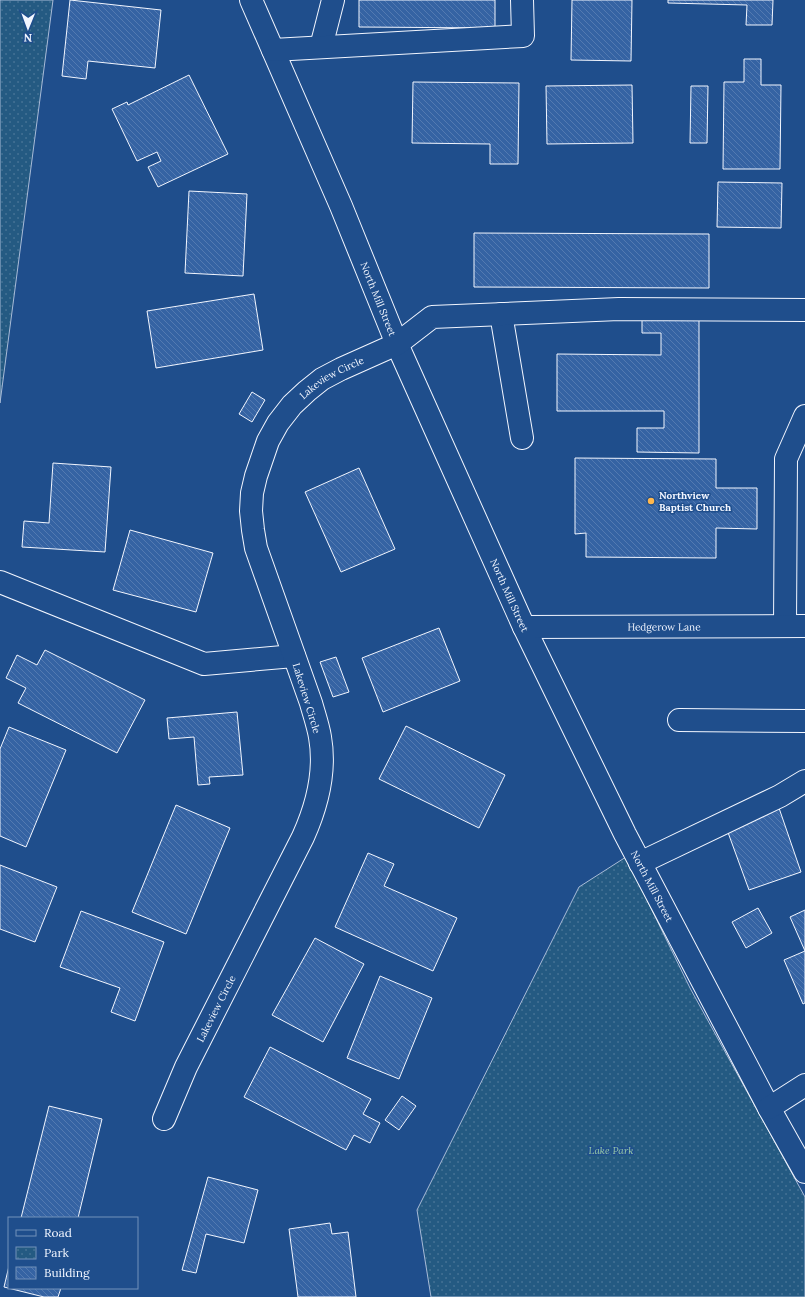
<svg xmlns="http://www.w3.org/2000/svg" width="805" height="1297" viewBox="0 0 805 1297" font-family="Lora,serif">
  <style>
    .park { fill: url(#park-dots); stroke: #a8bbd7 }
    .building { fill: url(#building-back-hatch); stroke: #f2f6ff }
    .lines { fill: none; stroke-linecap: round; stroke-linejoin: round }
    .minor-casing { stroke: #f2f6ff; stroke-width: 24 }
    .minor { stroke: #1f4e8c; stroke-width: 22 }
    .poi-dot { fill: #ffb74d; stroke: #1f4e8c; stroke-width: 1.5 }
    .labels { text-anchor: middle; stroke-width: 3; stroke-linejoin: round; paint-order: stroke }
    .street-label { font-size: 10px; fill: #f2f6ff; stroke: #1f4e8c }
    .poi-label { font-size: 10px; font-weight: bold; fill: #f2f6ff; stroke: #1f4e8c; text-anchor: start }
    .park-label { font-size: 10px; font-style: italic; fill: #97c8a6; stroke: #1f4e8c }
  </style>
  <defs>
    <pattern id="park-dots" width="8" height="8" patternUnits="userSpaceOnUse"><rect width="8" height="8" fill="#245a82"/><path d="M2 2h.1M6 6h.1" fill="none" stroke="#447295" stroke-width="1.8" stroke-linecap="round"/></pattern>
    <pattern id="building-back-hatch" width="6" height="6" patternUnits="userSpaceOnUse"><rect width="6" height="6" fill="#3563a3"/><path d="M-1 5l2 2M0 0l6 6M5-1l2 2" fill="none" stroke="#537ab1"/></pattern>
  </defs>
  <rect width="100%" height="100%" fill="#1f4e8c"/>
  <g class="park">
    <path d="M0,0H53L0,403Z"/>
    <path d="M626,857L690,988L805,1197V1297H431L417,1210L579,887Z"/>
  </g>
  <g class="building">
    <path d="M70,0L161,10L155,68L88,61L86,79L62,76Z"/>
    <path d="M359,0H495V28L359,27Z"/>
    <path d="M572,0H632L631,61L571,60Z"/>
    <path d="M668,0H773L772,25H746L747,5L668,3Z"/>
    <path d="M744,59H761V85H781L780,169H723L724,82H744Z"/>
    <path d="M189,75L228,154L158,187L148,167L161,161L157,152L137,161L112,109L127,102L128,105Z"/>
    <path d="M413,82L519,83L518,164H490V144L412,143Z"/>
    <path d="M632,85L633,143L547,144L546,86Z"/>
    <path d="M691,86H708L707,143H690Z"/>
    <path d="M718,182L782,183L781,228L717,227Z"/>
    <path d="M189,191L247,194L243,276L185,273Z"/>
    <path d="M474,233L709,234V288L474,287Z"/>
    <path d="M254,294L263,350L156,368L147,311Z"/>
    <path d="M642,313H699V453L637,452V428H664V411H557V354L661,355V333H642Z"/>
    <path d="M252,392L265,400L252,422L239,414Z"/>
    <path d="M575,458L716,459V488H757V529L716,528V558L586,557V533L575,534Z"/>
    <path d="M53,463L111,467L105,552L22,547L24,521L49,523Z"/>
    <path d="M359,468L395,549L341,572L305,492Z"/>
    <path d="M130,530L213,553L196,612L113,590Z"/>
    <path d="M439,628L460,681L383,712L362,658Z"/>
    <path d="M45,650L145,700L117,753L18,703L26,688L6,678L17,655L37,665Z"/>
    <path d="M336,657L349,692L333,697L320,662Z"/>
    <path d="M237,712L243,775L209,777L210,784L198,785L194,737L169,739L167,718Z"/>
    <path d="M406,726L505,775L479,828L379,779Z"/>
    <path d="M9,727L66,750L26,847L0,836V749Z"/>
    <path d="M176,805L230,828L186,934L132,912Z"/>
    <path d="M779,808L801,872L749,890L726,827Z"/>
    <path d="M368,853L394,864L384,886L457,918L433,971L335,927Z"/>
    <path d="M0,865L57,887L35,942L0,929Z"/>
    <path d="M758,908L772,933L746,948L732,922Z"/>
    <path d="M805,910V1003L803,1004L784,960L805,951L790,917Z"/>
    <path d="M81,911L164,942L135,1021L111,1012L120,988L60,967Z"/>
    <path d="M315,938L364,964L323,1042L272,1015Z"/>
    <path d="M380,976L432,998L399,1079L347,1058Z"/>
    <path d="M270,1047L371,1099L363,1114L380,1123L370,1143L354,1135L346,1150L244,1097Z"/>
    <path d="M402,1096L416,1106L399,1130L385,1120Z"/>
    <path d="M49,1106L102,1119L78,1218H21Z"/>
    <path d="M208,1177L258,1190L244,1243L206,1234L196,1273L182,1270Z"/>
    <path d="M330,1223L332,1234L348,1232L356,1297H298L289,1229Z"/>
    <path d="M9,1266V1288H61L58,1297H44L4,1287Z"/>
  </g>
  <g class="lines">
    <defs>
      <g id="minor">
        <path id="s1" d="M251,0L341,206L397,344L524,627L625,834L769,1108L805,1172"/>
        <path d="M321,47L333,0"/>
        <path d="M273,50L523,36L522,0"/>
        <path d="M501,314L522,438"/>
        <path d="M0,582L204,664L294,656"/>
        <path d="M785,626L786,459L805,416"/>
        <path id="s2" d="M524,627L805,626"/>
        <path d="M679,720L805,721"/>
        <path d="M640,863L780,796L805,781"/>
        <path d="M769,1108L805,1085"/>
        <path id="s3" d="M164,1119L186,1067L303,837C317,806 326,771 320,737C318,725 314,714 311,703L256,548L253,530L251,511L252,493L256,476L268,441L278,423L292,405L307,391L322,379L341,369L397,344L432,317L619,309L805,310"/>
      </g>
    </defs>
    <use href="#minor" class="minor-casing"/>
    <use href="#minor" class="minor"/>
  </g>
  <circle class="poi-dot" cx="651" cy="501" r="4"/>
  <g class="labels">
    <g class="street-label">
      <text dy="4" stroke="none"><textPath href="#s1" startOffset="325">North Mill Street</textPath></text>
      <text dy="4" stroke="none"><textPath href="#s3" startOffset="819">Lakeview Circle</textPath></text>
      <text dy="4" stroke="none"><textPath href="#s1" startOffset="649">North Mill Street</textPath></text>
      <text dy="4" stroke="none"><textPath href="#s2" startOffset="140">Hedgerow Lane</textPath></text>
      <text transform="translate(307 698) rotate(73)" y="4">Lakeview Circle</text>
      <text dy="4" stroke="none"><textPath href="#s1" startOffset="973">North Mill Street</textPath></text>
      <text dy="4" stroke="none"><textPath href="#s3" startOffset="122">Lakeview Circle</textPath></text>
    </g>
    <g class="poi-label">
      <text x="659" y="499">Northview<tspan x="659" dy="12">Baptist Church</tspan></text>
    </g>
    <g class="park-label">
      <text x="611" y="1154">Lake Park</text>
    </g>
  </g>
  <rect x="8" y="1217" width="130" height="72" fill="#1f4e8c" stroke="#7391ba"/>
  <rect x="16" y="1230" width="20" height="6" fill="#1f4e8c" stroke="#7391ba"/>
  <text x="44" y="1237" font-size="12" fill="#f2f6ff">Road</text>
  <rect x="16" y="1247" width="20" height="12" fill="url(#park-dots)" stroke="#7391ba"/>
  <text x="44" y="1257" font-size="12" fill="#f2f6ff">Park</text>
  <rect x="16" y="1267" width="20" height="12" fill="url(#building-back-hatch)" stroke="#7391ba"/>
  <text x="44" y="1277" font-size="12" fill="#f2f6ff">Building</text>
  <g transform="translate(28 28) rotate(181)" stroke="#1f4e8c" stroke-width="3" paint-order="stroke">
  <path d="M0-3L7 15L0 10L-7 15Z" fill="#f2f6ff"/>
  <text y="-6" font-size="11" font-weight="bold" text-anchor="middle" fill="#f2f6ff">N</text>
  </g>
</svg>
